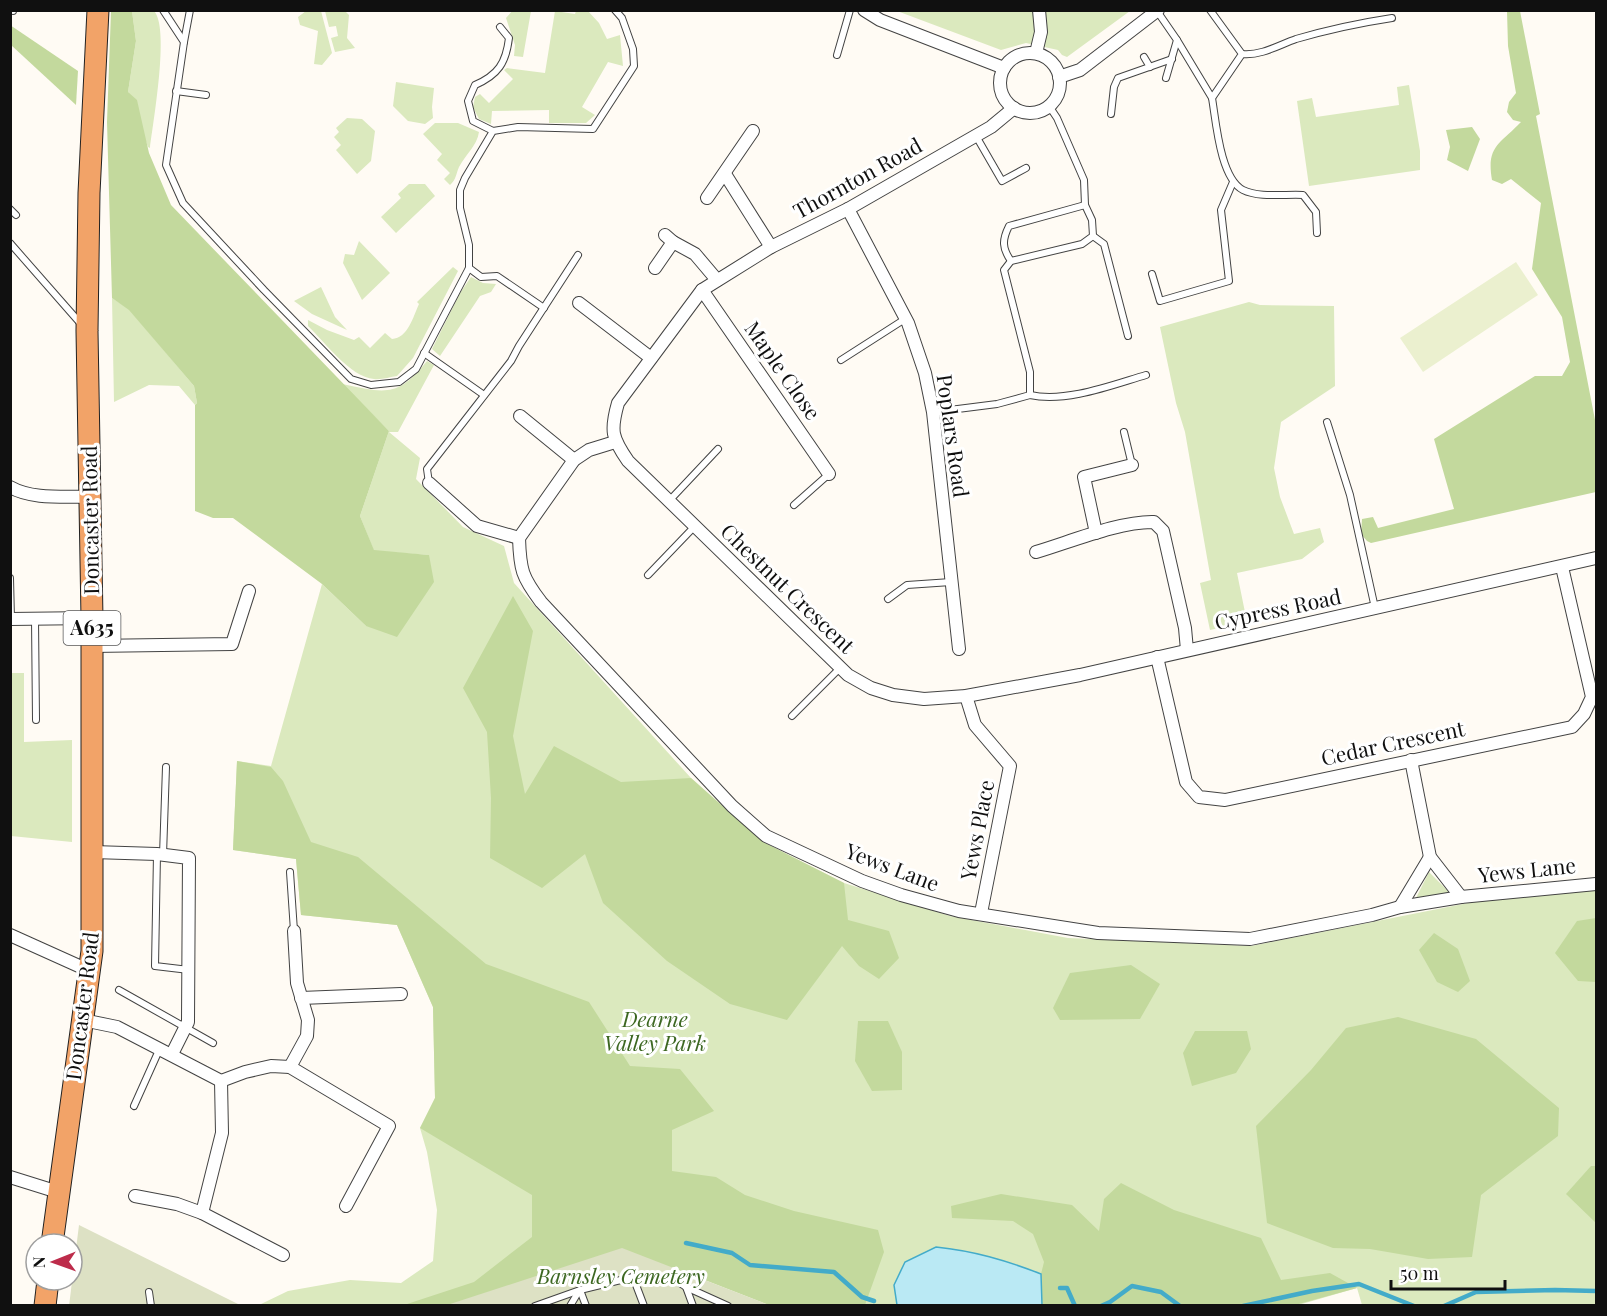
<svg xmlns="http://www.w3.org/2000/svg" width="1607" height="1316" viewBox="0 0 1607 1316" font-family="'Playfair Display',serif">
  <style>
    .green { fill: #dbe9be }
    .forest { fill: #c3d99d }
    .cemetery { fill: #dde1c4 }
    .pitch { fill: #ebf0cf }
    .water { fill: #bae9f4; stroke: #43abc9; stroke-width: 1.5 }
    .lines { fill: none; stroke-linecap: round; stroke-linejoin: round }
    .stream { stroke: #43abc9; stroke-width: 4.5 }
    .service-casing { stroke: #434343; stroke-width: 8 }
    .minor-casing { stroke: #434343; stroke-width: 14 }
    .trunk-casing { stroke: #212121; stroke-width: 23 }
    .service { stroke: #fff; stroke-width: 6 }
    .minor { stroke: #fff; stroke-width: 12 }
    .trunk { stroke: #f2a368; stroke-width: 21 }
    .labels { text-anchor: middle; stroke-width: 6; stroke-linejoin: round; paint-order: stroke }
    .shield { fill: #fff; stroke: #585858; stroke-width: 1.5 }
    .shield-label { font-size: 20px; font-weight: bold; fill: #101010 }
    .street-label { font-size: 21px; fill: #101010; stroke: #fff }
    .park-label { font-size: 21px; font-style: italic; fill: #3c6721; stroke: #fff }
  </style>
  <rect width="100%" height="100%" fill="#fffbf4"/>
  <g class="green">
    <path d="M513,10L531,11L523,57L514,56L515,45L506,18Z"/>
    <path d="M132,11H154C170,28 153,122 150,148L148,147L128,92L136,41Z"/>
    <path d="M306,11H321L332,53L322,65L314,64L318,31L300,25L298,17Z"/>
    <path d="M325,11H345L349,15L347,38L355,48L335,52L331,38L338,36L336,26L329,27Z"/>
    <path d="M555,11L575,14L576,11H588L599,23L607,39L620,35L623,66L608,62L582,107L595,115L586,123H549V110L492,111L491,124L479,119L473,107L475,97L480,94L489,103L513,79L504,70L507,68L545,73Z"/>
    <path d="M897,11H1130L1067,57L1062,55L1058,50L1026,43L1001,50Z"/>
    <path d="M396,82L434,88L432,107L433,118L425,124L408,121L393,106Z"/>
    <path d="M1409,85L1420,151V170L1309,186L1297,101L1312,98L1316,117L1399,105L1397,87Z"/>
    <path d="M347,118L362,119L375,131L371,161L357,174L336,150L341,145L334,137L339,132L336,128Z"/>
    <path d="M435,123H458L479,132C477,146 465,155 459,167C456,174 456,180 450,185L444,179L450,173L437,160L442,154L423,134Z"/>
    <path d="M409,184H425L435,196L396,233L381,217L401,198L398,194Z"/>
    <path d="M359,241L390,273L362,300L343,263L345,254L354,255Z"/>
    <path d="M453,267L458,271L413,358L397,376C390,377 381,380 374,379C350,377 325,342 308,326V320L327,330L354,340L359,337L370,348L385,333L392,339C408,338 413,317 419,304L417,302Z"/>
    <path d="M471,277L483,283L496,284L491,292L480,296L440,356L432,349L460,293Z"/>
    <path d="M321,287L335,317L347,330L312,314L294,301Z"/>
    <path d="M112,298L129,309L194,386L197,403L195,405L179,386L149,385L114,402Z"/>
    <path d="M1249,302L1260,305L1334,306L1335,386L1281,422L1274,468L1280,497L1294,534L1320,528L1324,542L1302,559L1237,573L1247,622L1210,630L1200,583L1211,580L1185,432L1176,403L1160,327Z"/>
    <path d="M427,361L434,365L398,432H389L420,458L416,479L463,527L504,546L514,583L691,778L763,842L844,883L950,916L1068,938L1251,946L1473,902L1596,890V1305H1362L1357,1288L1295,1306L769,1305L622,1248L444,1305H259L288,1291L350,1280L401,1283L433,1261L437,1210L427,1152L420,1128L435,1098L433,1007L397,925L301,915L296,859L233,850L237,761L271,766L322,584L366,626L429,555L374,551L360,516L389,431L342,384C386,393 397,398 427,361Z"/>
    <path d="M11,673H24V742L72,740V842L11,836Z"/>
    <path d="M1429,872L1449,892L1447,895L1415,900Z"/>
  </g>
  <g class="forest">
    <path d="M111,11H132L136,41L128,92L137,100L149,153L171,205L389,431L360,516L374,550L429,555L434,582L397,637L366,626L322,584L233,518H213L195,511V405L197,403L194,386L129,310L112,298L107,122Z"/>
    <path d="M1507,11H1520L1540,114L1536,116L1596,425V492L1371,543L1367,541L1361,534L1362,519L1373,517L1378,528L1454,509L1434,439L1535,376H1562L1570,362L1562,317L1532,269L1541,203L1511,179L1502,184L1492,180C1486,146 1500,144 1521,122L1513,120L1507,112L1509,102L1516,93L1508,46Z"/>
    <path d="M10,25L78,71L76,105L11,45Z"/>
    <path d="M1472,127L1480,139L1468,171L1447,160L1450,147L1446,130Z"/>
    <path d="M513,596L533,631L513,736L525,794L554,746L621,782L691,778L763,842L844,883L848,920L889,931L899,958L879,979L859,966L842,946L787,1020L730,1004L667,961L603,903L585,854L542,888L490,858L491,798L487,732L463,688Z"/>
    <path d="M237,761L271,767L283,781L311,842L358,857L486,964L589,1002L630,1066L680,1069L714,1111L672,1130V1171L716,1177L745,1195L794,1211L878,1230L884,1252L865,1305H769L682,1271L510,1305H404L474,1282L532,1237V1195L420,1128L435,1098L433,1007L397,925L301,915L296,859L233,850Z"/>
    <path d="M1596,918V982L1578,981L1555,953L1577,921Z"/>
    <path d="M1434,933L1458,949L1470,981L1458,992L1437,982L1419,950Z"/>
    <path d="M1131,965L1160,984L1140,1019L1060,1020L1053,1008L1070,973Z"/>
    <path d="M1398,1017L1476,1039L1559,1108L1558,1136L1481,1195L1472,1257L1428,1259L1370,1249L1333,1248L1267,1223L1256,1126L1311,1070L1346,1028Z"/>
    <path d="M858,1021H888L902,1052V1090L872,1091L855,1061Z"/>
    <path d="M1195,1031H1247L1251,1049L1236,1073L1192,1086L1183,1053Z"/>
    <path d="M1591,1166H1596V1223L1566,1194Z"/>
    <path d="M1121,1183L1174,1210L1261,1238L1281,1280L1330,1273L1357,1288L1295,1305H1042L1041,1274L1044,1262L1033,1234L1013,1221L952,1218L951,1206L1001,1194L1072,1205L1099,1231L1104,1199Z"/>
  </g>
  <g class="cemetery">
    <path d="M79,1225L240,1305L69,1306Z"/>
    <path d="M622,1248L769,1305L444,1306Z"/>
  </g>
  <path class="pitch" d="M1516,262L1538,295L1423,372L1400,338Z"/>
  <path class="water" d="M936,1247C974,1251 1005,1260 1041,1274L1042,1305H897L894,1285L905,1262Z"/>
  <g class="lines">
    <g class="stream">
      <path d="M686,1243L732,1253L750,1265L834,1272L862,1297L874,1301"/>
      <path d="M1060,1288H1067L1075,1306"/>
      <path d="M1101,1306L1110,1302L1132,1286L1161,1292L1180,1306"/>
      <path d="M1243,1306L1312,1291L1359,1284L1414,1306"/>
      <path d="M1444,1306L1476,1292L1555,1290L1596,1291"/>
    </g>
    <defs>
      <g id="service">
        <path d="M13,10V11"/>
        <path d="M163,10L184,42L166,165L183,203L264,290L351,379L371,385L399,382L416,369L469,268V245L460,208V190L465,178L493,131L518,127L593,129L634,66L633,49L622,18L615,10"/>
        <path d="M1210,10L1242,54L1212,98C1216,121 1220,178 1243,190C1259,198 1285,194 1303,195L1316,212L1317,233"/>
        <path d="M1157,11L1177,40L1166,78"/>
        <path d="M1177,40L1212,98"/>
        <path d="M184,42L190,10"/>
        <path d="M1242,54C1261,56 1279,45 1296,39C1327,30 1359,23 1392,18"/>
        <path d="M837,55L850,10"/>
        <path d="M1144,57L1150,67"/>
        <path d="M176,91L206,95"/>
        <path d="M1111,114L1114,87L1118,78L1172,59"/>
        <path d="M493,131L473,121L468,101L475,85C498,75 506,63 509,38L500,27"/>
        <path d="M976,136L1002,181L1026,168"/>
        <path d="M10,209L16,215"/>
        <path d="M1093,236L1104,244L1128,336"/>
        <path d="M10,243L81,324"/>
        <path d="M1011,261C1002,248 1002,240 1009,226L1085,205"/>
        <path d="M469,268L481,277L497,276L544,308"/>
        <path d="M1152,274L1160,301L1229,281L1221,210L1233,182"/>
        <path d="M424,353L484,395"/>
        <path d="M841,360L905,319"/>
        <path d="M1030,395C1066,403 1112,385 1146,375"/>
        <path d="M934,412L997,404L1030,395V372L1004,270L1011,261L1082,244L1093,236L1092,220L1085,205L1084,180L1057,118L1049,106"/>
        <path d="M1327,422L1350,495L1375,608"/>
        <path d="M1124,432L1132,465"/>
        <path d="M429,483L427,469L511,361L519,346L578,255"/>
        <path d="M669,501L718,449"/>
        <path d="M794,505L829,474"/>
        <path d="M648,575L695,526"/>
        <path d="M10,578L11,619"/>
        <path d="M888,599L907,585L951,582"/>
        <path d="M35,619L36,720"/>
        <path d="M792,716L840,668"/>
        <path d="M157,854L155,966L189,970"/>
        <path d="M163,855L166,767"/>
        <path d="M290,872L294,931"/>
        <path d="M119,990L213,1043"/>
        <path d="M134,1106L160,1048"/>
        <path d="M633,1277L675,1280L686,1287L693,1306"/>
        <path d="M686,1287L728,1306"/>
        <path d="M580,1290L586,1306"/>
        <path d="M149,1292L151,1306"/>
        <path d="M535,1306L580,1290L633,1277L644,1306"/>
        <path d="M570,1306L579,1291"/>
      </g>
      <g id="minor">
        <path d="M864,10L880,20L1004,68"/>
        <path d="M1036,53L1041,32L1039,10"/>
        <circle cx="1030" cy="83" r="30"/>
        <path d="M1059,77L1080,70L1158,10"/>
        <path d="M1014,108L991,127L848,209L771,247L702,290L618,403C610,431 612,438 628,461L848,675L871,688L893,695L924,699L966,696L1080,675L1596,558"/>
        <path d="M725,174L771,247"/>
        <path d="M707,198L753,131"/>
        <path d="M848,209L908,323L925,373L933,412L959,649"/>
        <path d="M673,242L695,254L717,280"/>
        <path d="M655,268L673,242L665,235"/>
        <path d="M702,290L829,474"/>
        <path d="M579,303L651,358"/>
        <path d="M520,416L574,460"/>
        <path d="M429,483L477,526L519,538"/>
        <path d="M10,487C33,500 65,496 91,497"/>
        <path d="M1096,533L1084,477L1132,465"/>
        <path d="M519,538C520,570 522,577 541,602L732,806L766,836L862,881L901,895L959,911L1098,933L1250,939L1372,915L1400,907L1461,897L1596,884"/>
        <path d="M519,538L574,460L589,450L615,442"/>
        <path d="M1036,552C1070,542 1120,521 1154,522L1163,531L1185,628L1187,650"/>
        <path d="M10,619L92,618"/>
        <path d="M92,646L232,644L249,591"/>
        <path d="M1157,657L1186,782L1199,797L1225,800L1572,727L1584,714L1592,697L1562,567"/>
        <path d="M966,696L975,725L1010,766L981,913"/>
        <path d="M1411,760L1430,857L1461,897"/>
        <path d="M93,852L157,854L189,858L188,1022L172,1054"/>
        <path d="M1400,907L1430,857"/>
        <path d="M10,935L90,971"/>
        <path d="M301,998L401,994"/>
        <path d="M83,1020L117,1027L221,1081L245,1072L271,1066L290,1067L389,1126L346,1206"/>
        <path d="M290,1067L307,1036L308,1020L297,983L294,931"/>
        <path d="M10,1177L58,1192"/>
        <path d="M135,1196L177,1204L202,1213L283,1255"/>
        <path d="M202,1213L222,1133L221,1081"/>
      </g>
      <g id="trunk">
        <path d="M52,1244L92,951V618L87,331L89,193L98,10"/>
        <path d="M45,1306L48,1280"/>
      </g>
    </defs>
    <use href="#service" class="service-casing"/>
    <use href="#minor" class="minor-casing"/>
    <use href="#trunk" class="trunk-casing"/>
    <use href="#service" class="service"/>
    <use href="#minor" class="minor"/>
    <use href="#trunk" class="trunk"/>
  </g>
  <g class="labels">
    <rect class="shield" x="63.5" y="611" width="57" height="34" rx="4.5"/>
    <g class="shield-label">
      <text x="92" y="635">A635</text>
    </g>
    <g class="street-label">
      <text transform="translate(858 179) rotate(-29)" y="7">Thornton Road</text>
      <text transform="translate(782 371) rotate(55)" y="7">Maple Close</text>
      <text transform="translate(952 436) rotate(82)" y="7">Poplars Road</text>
      <text transform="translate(91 520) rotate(-91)" y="7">Doncaster Road</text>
      <text transform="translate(787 589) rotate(44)" y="7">Chestnut Crescent</text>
      <text transform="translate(1278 610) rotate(-12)" y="7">Cypress Road</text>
      <text transform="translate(1393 744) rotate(-12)" y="7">Cedar Crescent</text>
      <text transform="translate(978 830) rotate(-79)" y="7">Yews Place</text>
      <text transform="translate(892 868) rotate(21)" y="7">Yews Lane</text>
      <text transform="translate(1527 871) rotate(-6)" y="7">Yews Lane</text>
      <text transform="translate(83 1006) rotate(-83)" y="7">Doncaster Road</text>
    </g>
    <g class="park-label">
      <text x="655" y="1027">Dearne<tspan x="655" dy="24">Valley Park</tspan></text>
      <text x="621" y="1284">Barnsley Cemetery</text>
    </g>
  </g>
  <rect width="1607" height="1316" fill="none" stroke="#101010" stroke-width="24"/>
  <g transform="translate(54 1262) rotate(269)"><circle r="28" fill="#ffffff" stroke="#9f9f9f" stroke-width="1.5"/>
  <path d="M0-4.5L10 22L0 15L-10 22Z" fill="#bd2c4b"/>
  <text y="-9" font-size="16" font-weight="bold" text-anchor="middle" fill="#101010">N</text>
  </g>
  <path d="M1391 1280v9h114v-9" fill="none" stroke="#101010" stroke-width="3"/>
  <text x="1400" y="1280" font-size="18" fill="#101010" stroke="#ffffff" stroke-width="4.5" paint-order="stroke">50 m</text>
</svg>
